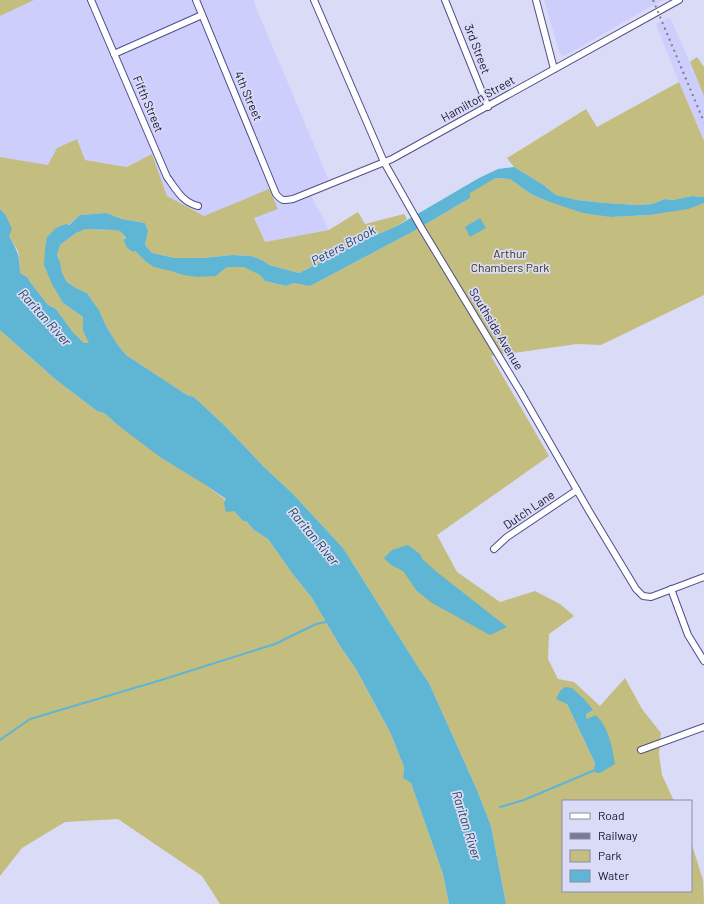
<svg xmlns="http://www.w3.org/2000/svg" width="704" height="904" viewBox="0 0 704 904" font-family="Barlow,sans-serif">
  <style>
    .built { fill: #cdcefb }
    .green { fill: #c3bd7f; fill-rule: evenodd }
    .water { fill: #5eb5d4 }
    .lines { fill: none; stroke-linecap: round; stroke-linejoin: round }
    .stream { stroke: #5eb5d4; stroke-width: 2 }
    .street-casing { stroke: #504e88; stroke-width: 8 }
    .street { stroke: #fff; stroke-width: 6 }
    .rail { stroke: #7b7b95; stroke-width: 2; stroke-dasharray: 2 4; stroke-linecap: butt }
    .labels { text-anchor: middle; stroke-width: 3.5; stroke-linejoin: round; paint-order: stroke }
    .street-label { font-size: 12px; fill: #16152d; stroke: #dadbf7 }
    .park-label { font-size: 12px; fill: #3b3817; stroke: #dadbf7 }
    .water-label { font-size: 13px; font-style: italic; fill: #224957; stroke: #dadbf7 }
  </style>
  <rect width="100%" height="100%" fill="#dadbf7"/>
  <g class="built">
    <path d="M34,0H253L330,183L309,192L329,230L265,242L253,218L204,216L167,196L152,154L127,167L85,160L77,139L57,148L49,165L0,157V16Z"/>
    <path d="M544,0H664L646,9L565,56L560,54Z"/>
    <path d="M670,17L704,96V141L679,82L656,24Z"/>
  </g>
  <g class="green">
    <path d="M0,0H34L0,16Z"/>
    <path d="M697,57L704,67V96L690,62Z"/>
    <path d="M679,82L704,141V197L692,196L673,200L665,199L652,204L637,205L605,203L577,200L556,195L542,184L514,167L507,158L586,109L597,127Z"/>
    <path d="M77,139L85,160L127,167L152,154L167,196L204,216L269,189L278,209L254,218L265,242L329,230L358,212L365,224L404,214L407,219L397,226L353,245L338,254L299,273L269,265L262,260L251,256L232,255L203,258H175L152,253L145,245L148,231L145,223L122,219L106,213L80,215L68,225L48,237L63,303L83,317V331L90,343H84L72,331L56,309L48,305L30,282L27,277L20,273V265L18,251L9,236L5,214L0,209V157L48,165L57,148Z"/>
    <path d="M496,178L510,179L531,194L547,201L611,217L650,215L688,208L704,203V295L601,345L577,344L491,356L549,456L437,535L457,572L500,602L535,591L560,604L574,616L549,634L548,659L558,679L574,682L600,706L625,678L642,709L661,733L659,754L662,775L674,801H563V891H691V842L703,880L704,904H506L491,826L477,790L429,683L420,670L343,548L293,494L264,467L225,426L194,397L187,395L126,355L117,344L106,326L99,310L87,293L76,288L67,282L62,273L60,262L57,255L60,245L76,233L86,229L113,230L120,231L135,251L145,261L183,275L216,276L227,267H245L260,275L265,281L286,286L294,283L310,286L414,231L470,198L469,193ZM567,704L592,710L586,714L600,773L594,769L595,763Z"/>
    <path d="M0,330L55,379L97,411L104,413L119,426L204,484L226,500L234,511L243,521H246L254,530L268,539L292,573L312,598L340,646L356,669L391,734L404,767L403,778L411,783L443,874L449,904H220L202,876L118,819L65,822L22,848L0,876Z"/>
  </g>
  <g class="water">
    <path d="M514,167L542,184L556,195L577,200L605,203L637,205L652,204L665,199L673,200L692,196L704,197V203L688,209L650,215L611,217L583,213L547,201L531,194L510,179L496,178L470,193V198L414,231L310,286L294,283L286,286L265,281L260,275L244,267H227L216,276L198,277L183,275L171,271L154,267L145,261L135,251L133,252C128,249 125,246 124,240L126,238L120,231L113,230L86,229L76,233L60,245L57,255L60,262L62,273L67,282L76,288L87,293L99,310L106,326L117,344L126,355L187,395L194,397L225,426L264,467L293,494L343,548L420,670L429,683L477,790L491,826L506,904H449L443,874L411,783L403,778L404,767L391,734L356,669L340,646L312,598L292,573L268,539L254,530L246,521H243L234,511L226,512L224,503L226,499L204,484L160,457L119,426L104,413L97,411L55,379L0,330V209L5,214L12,229L9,236C17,250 20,256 20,273L27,277L30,282L48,305L56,309L72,331L84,343H89L83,331V317L63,303L52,284L44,265L45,249L47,237L56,228L66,224L69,225L80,215L106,213L122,219L145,223L148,231L145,245L152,253L175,258H203L232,255L251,256L262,260L269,265L299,273L338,254L353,245L397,226L479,178L498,169Z"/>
    <path d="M480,218L486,228L470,237L465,227Z"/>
    <path d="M408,545L421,555L422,559L438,573L507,627L490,635L432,603L417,591L403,571L391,565L384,558L392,550Z"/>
    <path d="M565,687L572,688L585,700L593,710L586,714L587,719L596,715C609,728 612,747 615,764L600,773H596L594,769L595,763L567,704L556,699L560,691Z"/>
  </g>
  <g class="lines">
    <g class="stream">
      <path d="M0,740L30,719L158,681L275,644L316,624L326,622"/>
      <path d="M500,807L524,800L595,770"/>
    </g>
    <defs>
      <g id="street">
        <path d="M91,0L167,177C176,189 182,202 198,206"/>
        <path d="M196,0L276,194C282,201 283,201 293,199L392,159L679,0"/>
        <path d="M314,0L384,162L422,229L520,391L589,511L636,589L643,596L651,597L704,577"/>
        <path d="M445,0L488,107"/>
        <path d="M536,0L554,69"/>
        <path d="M114,54L202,15"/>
        <path d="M494,549L507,537L577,490"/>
        <path d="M671,589L688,635L704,661"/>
        <path d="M641,750L704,727"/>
      </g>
    </defs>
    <use href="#street" class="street-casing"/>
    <use href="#street" class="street"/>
    <path class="rail" d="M653,0L704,122"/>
  </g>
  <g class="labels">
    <g class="street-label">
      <text transform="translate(477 49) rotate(69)" y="4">3rd Street</text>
      <text transform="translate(248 96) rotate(67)" y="4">4th Street</text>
      <text transform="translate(478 99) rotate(-29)" y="4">Hamilton Street</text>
      <text transform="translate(148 104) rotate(67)" y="4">Fifth Street</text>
      <text transform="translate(496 329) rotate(59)" y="4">Southside Avenue</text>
      <text transform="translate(529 510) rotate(-34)" y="4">Dutch Lane</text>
    </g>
    <g class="park-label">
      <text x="510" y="258">Arthur<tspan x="510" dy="14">Chambers Park</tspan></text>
    </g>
    <g class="water-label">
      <text transform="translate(343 245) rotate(-28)" y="5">Peters Brook</text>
      <text transform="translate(45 317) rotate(48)" y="5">Raritan River</text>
      <text transform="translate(314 536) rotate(50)" y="5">Raritan River</text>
      <text transform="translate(467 825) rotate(73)" y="5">Raritan River</text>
    </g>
  </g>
  <rect x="562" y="800" width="130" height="92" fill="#dadbf7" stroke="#8c8ca6"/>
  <rect x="570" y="813" width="20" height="6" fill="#ffffff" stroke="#8c8ca6"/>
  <text x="598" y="820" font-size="12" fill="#16152d">Road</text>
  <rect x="570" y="833" width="20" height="6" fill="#7b7b95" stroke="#8c8ca6"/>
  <text x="598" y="840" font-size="12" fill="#16152d">Railway</text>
  <rect x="570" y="850" width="20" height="12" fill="#c3bd7f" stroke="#8c8ca6"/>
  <text x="598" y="860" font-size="12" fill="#16152d">Park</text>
  <rect x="570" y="870" width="20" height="12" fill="#5eb5d4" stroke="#8c8ca6"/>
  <text x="598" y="880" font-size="12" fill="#16152d">Water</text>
</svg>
